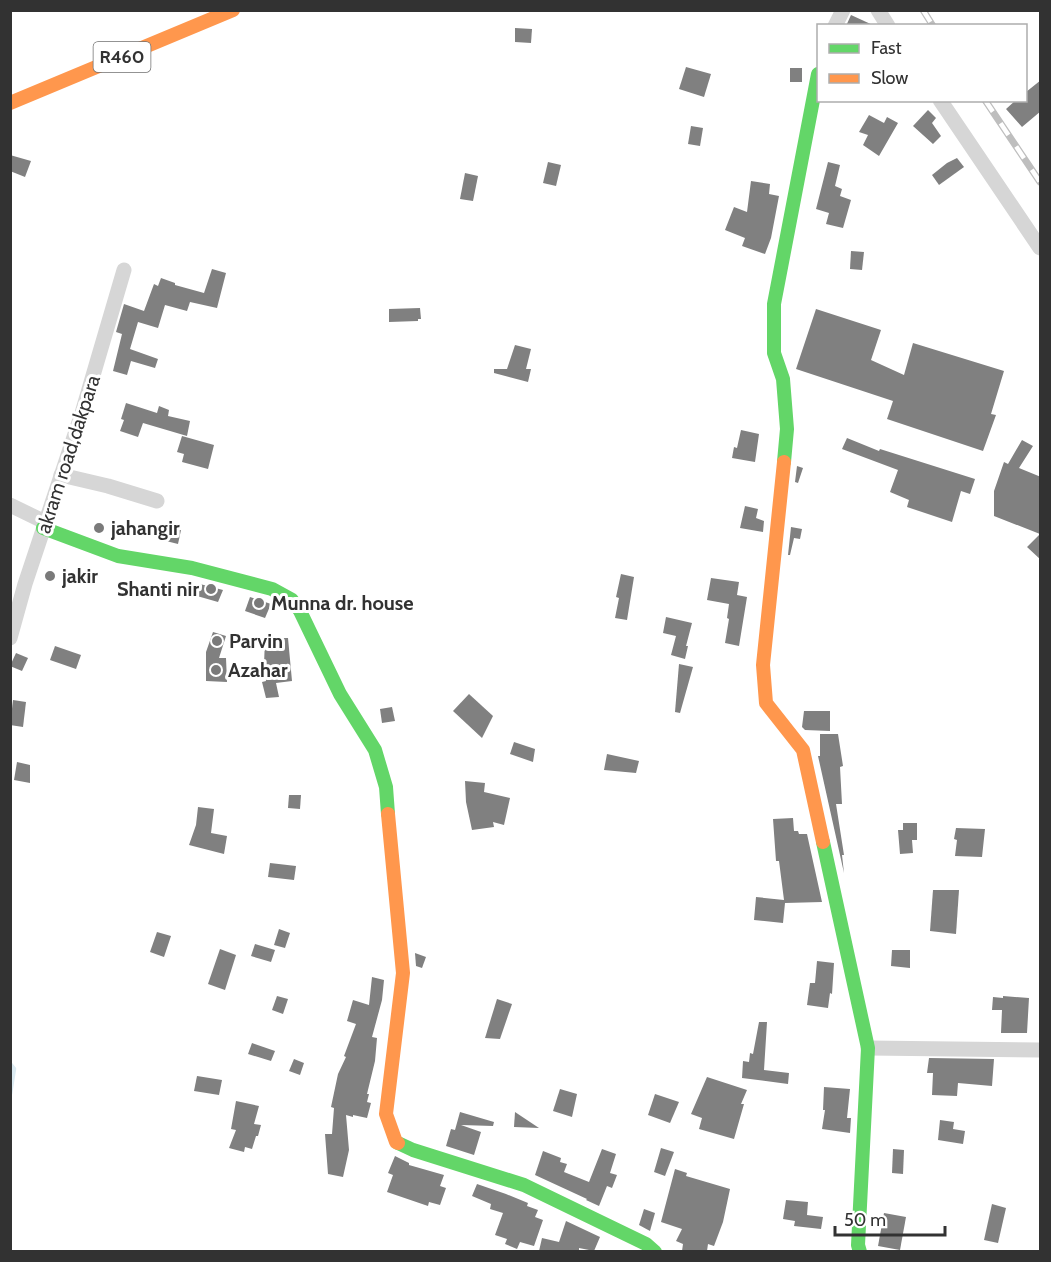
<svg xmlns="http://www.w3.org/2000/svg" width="1051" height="1262" viewBox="0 0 1051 1262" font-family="Cabin,sans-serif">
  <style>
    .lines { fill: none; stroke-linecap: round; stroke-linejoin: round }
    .stream { stroke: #dcebf2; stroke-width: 4.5 }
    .building { fill: #808080 }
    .street { stroke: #d6d6d6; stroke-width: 15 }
    .fast { stroke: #63d668; stroke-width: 14 }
    .slow { stroke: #ff974d; stroke-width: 14 }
    .rail-casing { stroke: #bebebe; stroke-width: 7 }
    .rail { stroke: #fff; stroke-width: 4.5; stroke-dasharray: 14; stroke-linecap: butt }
    .poi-dot { fill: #7a7a7a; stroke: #fff; stroke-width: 2 }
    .labels { text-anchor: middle; stroke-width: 6; stroke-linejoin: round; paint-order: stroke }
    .shield { fill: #fff; stroke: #707070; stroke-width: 1.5 }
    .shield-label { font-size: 18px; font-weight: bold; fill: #323232 }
    .street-label { font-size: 20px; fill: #323232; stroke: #fff }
    .poi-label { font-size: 20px; font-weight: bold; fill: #323232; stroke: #fff; text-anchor: start }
  </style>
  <rect width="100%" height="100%" fill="#fff"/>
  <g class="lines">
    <path class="stream" d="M10,1064L14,1069L10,1094"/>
  </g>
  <g class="building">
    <path d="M851,15L875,26H846Z"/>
    <path d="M515,28L532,29L531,43L515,42Z"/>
    <path d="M686,67L711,74L704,97L679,89Z"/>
    <rect x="790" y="68" width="12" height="14"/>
    <path d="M1041,80V111L1022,127L1006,109L1016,100H1026V92Z"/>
    <path d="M928,110L936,118L932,123L941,136L933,144L913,126Z"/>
    <path d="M869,115L884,123L887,117L898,123L879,156L863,145L868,135L859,132Z"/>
    <path d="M691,126L703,128L700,146L688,144Z"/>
    <path d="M10,155L31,161L25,177L10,171Z"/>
    <path d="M957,158L964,167L939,185L932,175L947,163Z"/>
    <path d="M548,162L561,165L556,186L543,183Z"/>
    <path d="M828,162L840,165L835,186L842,189L840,196L851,200L843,228L826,224L829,213L816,209Z"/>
    <path d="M465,173L478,176L473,201L460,199Z"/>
    <path d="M751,181L770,184L769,194L779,196L771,238L765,254L742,246L745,238L725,230L734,207L747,212Z"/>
    <path d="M851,251L864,252L862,270L850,269Z"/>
    <path d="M212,269L226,273L217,308L190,302L187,311L165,305L158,328L138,322L130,349L158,359L155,368L131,361L127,375L113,371L122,334L116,332L124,304L144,311L154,284L158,286L161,278L175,283V285L204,293Z"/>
    <path d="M420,308L421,319H418V321L389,322V309Z"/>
    <path d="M816,309L881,330L871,360L904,375L913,343L1004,371L991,414L996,415L983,451L887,419L893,401L796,369Z"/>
    <path d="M515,345L531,349L526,369H531L528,382L494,373V369H507Z"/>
    <path d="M126,403L157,413L159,406L169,410L168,416L190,421L187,436L143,423L138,437L120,431L124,420L121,419Z"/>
    <path d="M741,430L759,434L755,462L732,458L734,447L737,448Z"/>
    <path d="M182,436L214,445L208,469L182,462L184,454L177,452Z"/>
    <path d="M847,438L879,451L880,449L975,479L970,494L961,491L952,522L907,507L909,500L890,492L898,470L842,449Z"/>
    <path d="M1022,440L1033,446L1019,468L1041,477V560L1027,547L1040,534L994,516V491L1004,462L1008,464Z"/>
    <path d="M797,466L803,468L798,483L795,482Z"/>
    <path d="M745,506L758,509L756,518L764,521L763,532L740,528Z"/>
    <path d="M165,526L181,530L178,544L162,540Z"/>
    <path d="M791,527L802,529L800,539L794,538L790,555H788Z"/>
    <path d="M621,574L634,577L627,620L615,618L619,598L616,597Z"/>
    <path d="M711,578L739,582L737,595L747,597L739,646L725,643L729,619L727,618L729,604L707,600Z"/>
    <path d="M200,584L223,590L218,602L197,596Z"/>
    <path d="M250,597L271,604L265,618L245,611Z"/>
    <path d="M666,617L692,623L686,646H688L685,659L671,655L676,636L663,633Z"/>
    <path d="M213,632L226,636L219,658H226L227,682L206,681V652Z"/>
    <path d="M265,638H288L292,681L276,683L279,697L266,698L262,682L266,681L264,665Z"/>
    <path d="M55,646L81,655L76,669L50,660Z"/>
    <path d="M16,653L28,658L22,671L10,666Z"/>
    <path d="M679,664L693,667L680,713L675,712Z"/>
    <path d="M469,694L493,716L482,738L453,711Z"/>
    <path d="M13,700L26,702L23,727L10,725Z"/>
    <path d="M392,707L395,721L382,723L380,709Z"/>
    <path d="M804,711H830V731L805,730L802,727Z"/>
    <path d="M820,734H838L843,766L840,767L842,804H836L844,855H842L844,873L818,756H820Z"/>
    <path d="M514,742L535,749L533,762L510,754Z"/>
    <path d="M607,754L639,761L636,773L604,770Z"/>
    <path d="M17,762L30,765V783L14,780Z"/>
    <path d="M465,781L485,783L484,792L510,798L504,825L493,822L494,827L472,830L466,802Z"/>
    <path d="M289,795H301L300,809L288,808Z"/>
    <path d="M198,807L214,809L211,833L227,836L224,854L189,845L196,825Z"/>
    <path d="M793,818L794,831H798L799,834H807L822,902L785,903L783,923L754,920L756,897L784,900L779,861H776L773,819Z"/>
    <path d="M903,823H917V840H912L913,853L900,854L898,830H903Z"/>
    <path d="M956,828L985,829L982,857L955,856L957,840L954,839Z"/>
    <path d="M270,863L296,866L294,880L268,877Z"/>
    <path d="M933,890H959L956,934L930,931Z"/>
    <path d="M279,929L290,933L285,948L274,945Z"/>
    <path d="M157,932L171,936L164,957L150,952Z"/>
    <path d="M255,944L275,950L271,962L251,956Z"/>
    <path d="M220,949L236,955L225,990L208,984Z"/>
    <path d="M892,950H910V968L891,966Z"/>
    <path d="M415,953L426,957L422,968L416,966Z"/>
    <path d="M817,961L834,963L832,994L830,993L828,1008L807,1005L810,983H815Z"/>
    <path d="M372,977L384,980L382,1000L372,1037L377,1038L375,1061L367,1094H369L367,1102L371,1103L367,1118L353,1115V1117L346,1115L349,1150L343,1177L328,1174L325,1134H332L334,1108L331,1107L338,1074L346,1057L344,1056L356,1024L347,1021L353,1000L369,1005Z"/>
    <path d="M277,996L288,999L283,1014L272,1010Z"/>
    <path d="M1003,996L1029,998L1027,1033H1001L1002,1010H992L993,997L1003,998Z"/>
    <path d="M497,999L512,1004L500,1039L485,1038Z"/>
    <path d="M759,1022H767L764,1070L789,1073L788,1084L742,1078L743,1061L749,1062L750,1053L753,1054Z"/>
    <path d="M252,1043L275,1051L271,1061L248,1054Z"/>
    <path d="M929,1058L994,1059L992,1086L958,1083L957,1096L932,1095L933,1073H927Z"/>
    <path d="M294,1059L304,1063L300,1075L289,1071Z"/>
    <path d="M197,1076L222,1080L219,1095L194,1091Z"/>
    <path d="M707,1077L747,1090L741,1104H744L734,1139L699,1129L702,1118L691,1114Z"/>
    <path d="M824,1087L850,1089L847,1118H851L850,1133L822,1129L825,1110H823Z"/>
    <path d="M560,1089L577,1094L572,1117L553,1111Z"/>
    <path d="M655,1094L679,1102L670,1123L648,1115Z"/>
    <path d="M236,1101L259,1106L254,1124L261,1125L258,1136H256L252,1149L245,1147L244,1152L229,1148L236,1130L231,1129Z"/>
    <path d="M460,1112L494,1122L493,1126L461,1125L481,1132L474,1155L446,1146L451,1129L455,1130Z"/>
    <path d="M515,1112L539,1128L514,1127Z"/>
    <path d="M940,1120L954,1122L953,1129L965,1131L963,1144L938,1140Z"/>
    <path d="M661,1148L674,1152L665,1176L654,1172Z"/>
    <path d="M602,1149L616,1154L610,1173L617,1175L612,1188L607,1186L599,1206L586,1200L587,1199L535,1175L543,1151L561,1158L560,1162L567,1164L564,1172L589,1182Z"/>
    <path d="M893,1149L904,1150L903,1174L892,1173Z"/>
    <path d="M395,1156L409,1163V1165L444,1175L440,1186L446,1188L440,1205L429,1202L428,1206L387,1192L393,1175L388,1173Z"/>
    <path d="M675,1169L687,1173L686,1176L730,1189L723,1222L714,1246L708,1244L707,1251H682L683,1244L676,1241L682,1229L661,1222Z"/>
    <path d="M477,1184L506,1194L528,1203L527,1206L538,1210L535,1217L543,1220L534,1246L520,1242L517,1249L505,1244L507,1239L495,1235L503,1213L490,1209L491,1204L472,1196Z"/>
    <path d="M786,1200L808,1202L807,1215L823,1217L821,1229L794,1226L795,1221L783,1219Z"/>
    <path d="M992,1204L1006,1208L998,1243L984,1240Z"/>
    <path d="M644,1209L655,1213L650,1231L639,1225Z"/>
    <path d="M884,1213L906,1217L900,1250L878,1246Z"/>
    <path d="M566,1221L600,1237L594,1251L579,1248V1251H539L542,1238L559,1242Z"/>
  </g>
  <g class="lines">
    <g class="street">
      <path d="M878,10L888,26"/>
      <path d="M835,26L843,10"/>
      <path d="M940,100L1040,248"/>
      <path d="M61,475L108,486L157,501"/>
      <path d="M10,505L45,522"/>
      <path d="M10,638L25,584L82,413L124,270"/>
      <path d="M868,1048L1040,1050"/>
    </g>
    <g class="fast">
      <path d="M784,462L787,429L783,379L774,353V304L818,74"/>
      <path d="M43,528L118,556L192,568L272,589L292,600L300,611L340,694L375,750L386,787L388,814"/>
      <path d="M823,842L868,1048L858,1245L860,1252"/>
      <path d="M398,1143L413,1150L524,1185L646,1244L655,1252"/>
    </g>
    <g class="slow">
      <path d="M10,103L233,10"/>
      <path d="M784,462L763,665L766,703L803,750L823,842"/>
      <path d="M388,814L403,973L386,1114L396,1142L398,1143"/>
    </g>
    <defs>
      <g id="rail">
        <path d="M923,10L933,26"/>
        <path d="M985,100L1040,182"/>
      </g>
    </defs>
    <use href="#rail" class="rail-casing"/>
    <use href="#rail" class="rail"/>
  </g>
  <g class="poi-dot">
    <circle cx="99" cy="528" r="6"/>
    <circle cx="50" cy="576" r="6"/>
    <circle cx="211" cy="589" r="6"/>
    <circle cx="259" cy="603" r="6"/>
    <circle cx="217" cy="641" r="6"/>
    <circle cx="216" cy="670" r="6"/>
  </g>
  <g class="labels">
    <rect class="shield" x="93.5" y="42" width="57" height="30" rx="4.5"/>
    <g class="shield-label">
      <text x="122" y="63">R460</text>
    </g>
    <g class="street-label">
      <text transform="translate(68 454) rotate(-72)" y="7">akram road,dakpara</text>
    </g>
    <g class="poi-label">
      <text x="111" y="535">jahangir</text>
      <text x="62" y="583">jakir</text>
      <text x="199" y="596" text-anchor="end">Shanti nir</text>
      <text x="271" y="610">Munna dr. house</text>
      <text x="229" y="648">Parvin</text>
      <text x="228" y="677">Azahar</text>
    </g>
  </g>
  <rect width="1051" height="1262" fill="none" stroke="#323232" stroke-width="24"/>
  <rect x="817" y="24" width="210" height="78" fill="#ffffff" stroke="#adadad" stroke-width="1.5"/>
  <rect x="829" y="44" width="30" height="9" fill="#63d668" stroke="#adadad" stroke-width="1.5"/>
  <text x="871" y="54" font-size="18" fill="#323232">Fast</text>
  <rect x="829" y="74" width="30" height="9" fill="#ff974d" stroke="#adadad" stroke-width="1.5"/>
  <text x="871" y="84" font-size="18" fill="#323232">Slow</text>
  <path d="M835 1226v9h110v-9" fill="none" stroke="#323232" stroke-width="3"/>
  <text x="844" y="1226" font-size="18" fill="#323232" stroke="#ffffff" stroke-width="4.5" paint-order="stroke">50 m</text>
</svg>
